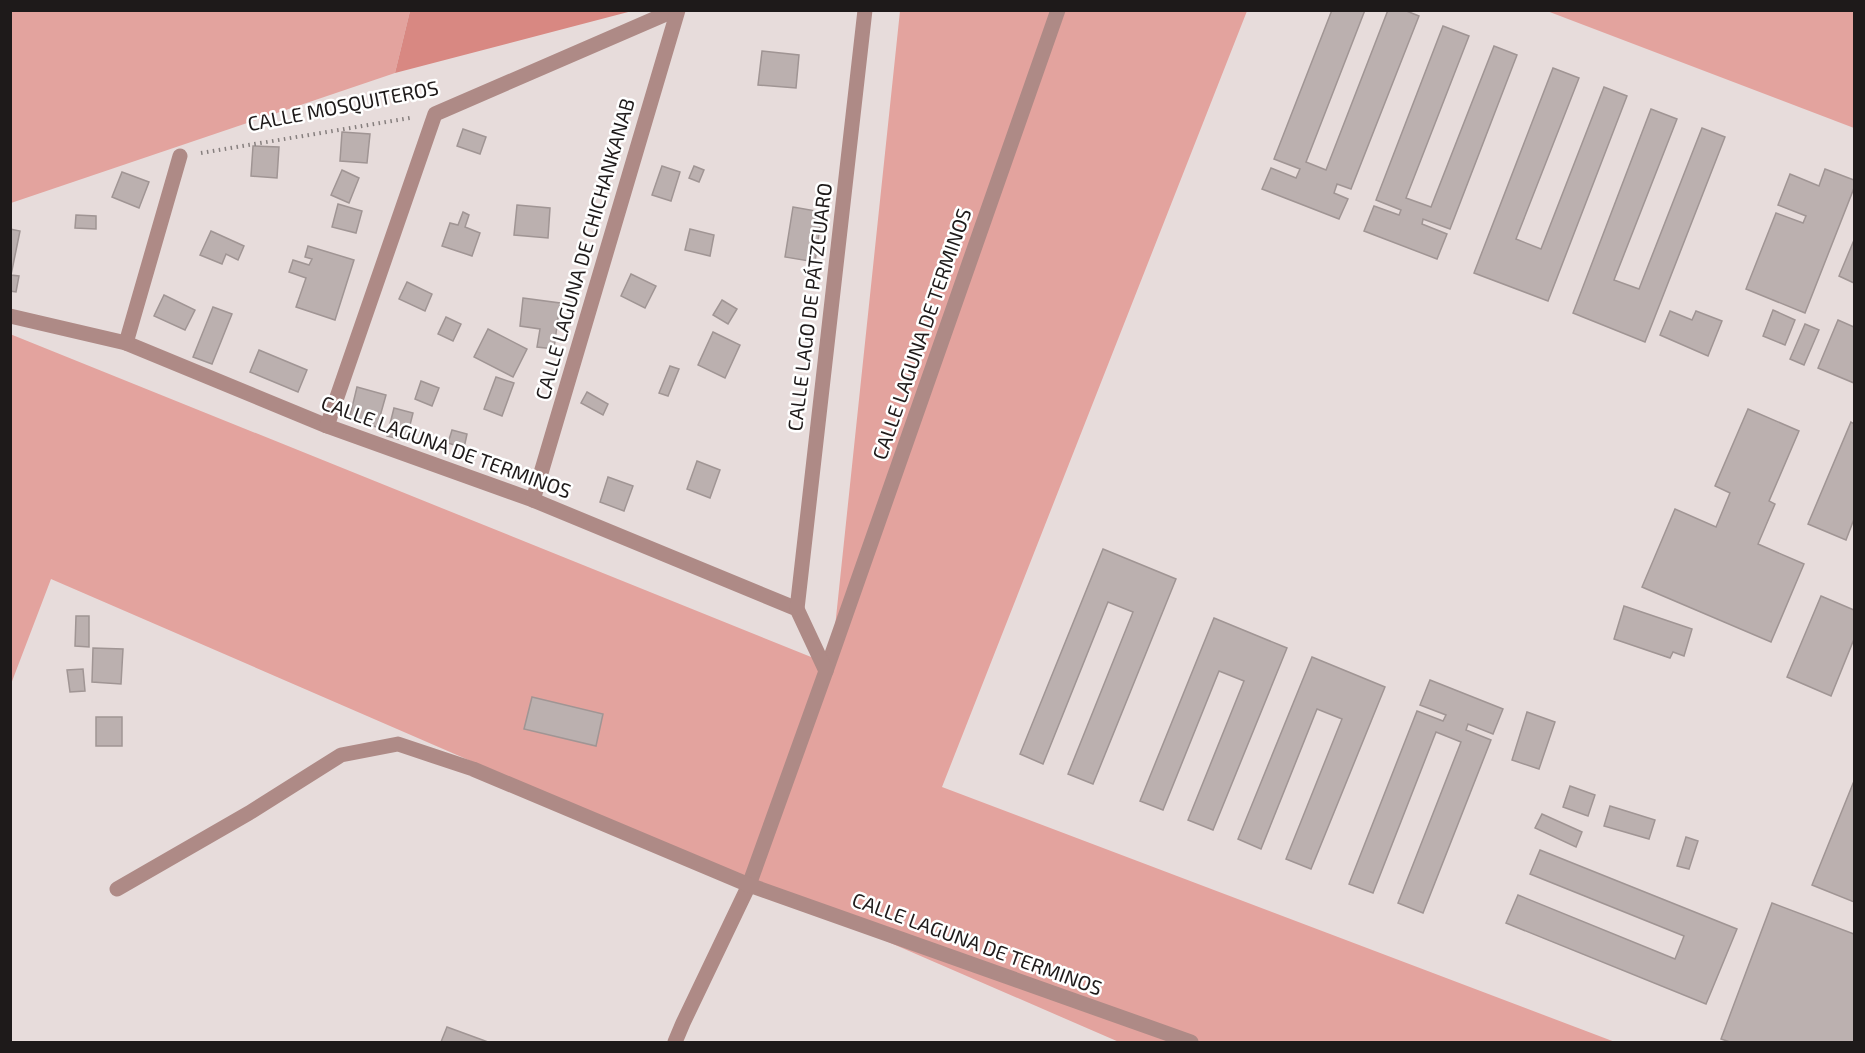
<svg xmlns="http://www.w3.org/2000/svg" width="1865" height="1053" viewBox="0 0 1865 1053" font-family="'Exo 2',sans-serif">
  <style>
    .green { fill: #e3a39e }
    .forest { fill: #d88882 }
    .building { fill: #bbb0af; stroke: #a09594; stroke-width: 1.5 }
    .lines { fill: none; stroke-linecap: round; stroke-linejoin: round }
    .path { stroke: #867f7e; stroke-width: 4; stroke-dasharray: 1.5 4.5; stroke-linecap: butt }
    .lane { stroke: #ae8a86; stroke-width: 15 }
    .street { stroke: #ae8a86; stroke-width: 15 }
    .labels { text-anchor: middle; stroke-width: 5; stroke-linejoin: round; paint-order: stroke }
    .street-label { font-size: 20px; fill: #1e1a1a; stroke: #fff }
  </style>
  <rect width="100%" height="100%" fill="#e7dcdb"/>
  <g class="green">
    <path d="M10,11H410L395,73L11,203Z"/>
    <path d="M900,11H1247L942,787L1615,1042H1119L51,579L11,684L10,334L831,665Z"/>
    <path d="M1547,11H1854V128Z"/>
  </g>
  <path class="forest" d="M410,11V10L632,11L395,73Z"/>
  <g class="building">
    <path d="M1332,10H1365L1306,162L1326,170L1388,10H1404L1419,16L1351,189L1337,184L1334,193L1348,199L1339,219L1262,189L1271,168L1296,178L1300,169L1274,159Z"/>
    <path d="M1443,26L1469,36L1406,198L1431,207L1494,46L1517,55L1450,229L1423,219L1422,224L1447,234L1437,259L1364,231L1374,206L1399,215L1401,210L1376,200Z"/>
    <path d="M762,51L799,55L796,88L758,85Z"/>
    <path d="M1553,68L1579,78L1516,239L1541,249L1604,87L1627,96L1548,301L1474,273Z"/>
    <path d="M1651,109L1677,119L1614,280L1639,289L1702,128L1725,137L1645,342L1573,313Z"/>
    <path d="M463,129L486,137L480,154L457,146Z"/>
    <path d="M342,132L370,134L367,163L340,161Z"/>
    <path d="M253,146L279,147L277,178L251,176Z"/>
    <path d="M662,166L680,172L671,201L652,195Z"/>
    <path d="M694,166L704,170L699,182L689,178Z"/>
    <path d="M1825,169L1854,180V188L1805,313L1746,289L1776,213L1803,223L1806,216L1778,205L1790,174L1819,186Z"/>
    <path d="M342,170L359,178L349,203L331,195Z"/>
    <path d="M122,172L149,182L139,208L112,197Z"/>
    <path d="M338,204L362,211L356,233L332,227Z"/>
    <path d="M517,205L550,208L548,238L514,235Z"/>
    <path d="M793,207L822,212L815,262L785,257Z"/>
    <path d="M463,212L469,215L465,227L480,233L472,256L442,246L450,223L458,225Z"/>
    <path d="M76,215L96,216V229L75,228Z"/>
    <path d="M10,229L20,231L11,275L19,276L16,292L10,291Z"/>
    <path d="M690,229L714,235L710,256L685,250Z"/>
    <path d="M211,231L244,246L238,260L226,254L222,264L200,255Z"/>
    <path d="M1854,240V283L1839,276Z"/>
    <path d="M308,246L354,260L335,320L296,307L306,278L289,272L293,260L309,265L312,259L305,257Z"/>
    <path d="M631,274L656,286L645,308L621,296Z"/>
    <path d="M407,282L432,294L425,311L399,299Z"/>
    <path d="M164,295L195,310L185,330L154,316Z"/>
    <path d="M523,298L560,303L554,349L537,347L540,329L520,326Z"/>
    <path d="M722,300L737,309L728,324L713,315Z"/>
    <path d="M213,307L232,314L212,364L193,357Z"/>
    <path d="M1773,310L1795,320L1785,345L1763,336Z"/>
    <path d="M1670,311L1692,320L1696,311L1722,321L1708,356L1660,335Z"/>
    <path d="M446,317L461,324L453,341L438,334Z"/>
    <path d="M1838,320L1854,327V383L1818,368Z"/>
    <path d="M1805,324L1819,330L1804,365L1790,359Z"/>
    <path d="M488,329L527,349L513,377L474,357Z"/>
    <path d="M713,332L740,345L725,378L698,365Z"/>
    <path d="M259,350L307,370L298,392L250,372Z"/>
    <path d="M670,366L679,369L668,396L659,393Z"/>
    <path d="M496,377L514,383L502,416L484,409Z"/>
    <path d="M421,381L439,388L432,406L415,399Z"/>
    <path d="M357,387L386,395L377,427L349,420Z"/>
    <path d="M587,392L608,404L603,415L581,403Z"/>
    <path d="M394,408L413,413L406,441L387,436Z"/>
    <path d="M1748,409L1799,431L1769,501L1775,504L1758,544L1804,564L1771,642L1642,587L1675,509L1716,527L1730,493L1715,486Z"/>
    <path d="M1851,422L1854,424V519L1846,540L1808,524Z"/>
    <path d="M452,430L467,434L464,448L448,443Z"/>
    <path d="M697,461L720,470L710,498L687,489Z"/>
    <path d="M608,477L633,486L624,511L600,502Z"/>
    <path d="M1103,549L1176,579L1093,784L1068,774L1133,612L1108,602L1043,764L1020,754Z"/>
    <path d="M1821,596L1854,610V639L1831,696L1787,677Z"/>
    <path d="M1624,606L1692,629L1684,656L1673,652L1670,658L1614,639Z"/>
    <path d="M76,616H89V647L75,646Z"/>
    <path d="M1214,618L1287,648L1213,830L1188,820L1244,681L1219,671L1163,810L1140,801Z"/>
    <path d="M93,648L123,649L121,684L92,682Z"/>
    <path d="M1312,657L1385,687L1311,869L1286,859L1342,719L1317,709L1261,849L1238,839Z"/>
    <path d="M83,669L85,691L70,692L67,670Z"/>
    <path d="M1430,680L1503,709L1493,734L1468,724L1466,730L1491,740L1423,913L1398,903L1461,742L1436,732L1373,893L1349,884L1417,711L1443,721L1446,715L1420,705Z"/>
    <path d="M532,697L603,714L596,746L524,729Z"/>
    <path d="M1527,712L1555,722L1539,769L1512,760Z"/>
    <rect x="96" y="717" width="26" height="29"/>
    <path d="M1854,781V902L1812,885Z"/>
    <path d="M1570,786L1595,795L1588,816L1563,807Z"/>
    <path d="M1610,806L1655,820L1649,839L1604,826Z"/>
    <path d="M1542,814L1582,832L1576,847L1535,828Z"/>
    <path d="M1686,837L1698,841L1689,869L1677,866Z"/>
    <path d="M1540,850L1737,929L1706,1004L1506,923L1518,895L1675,959L1684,936L1530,874Z"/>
    <path d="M1772,903L1854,934V1042H1730L1721,1039Z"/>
    <path d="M447,1027L488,1042H441Z"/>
  </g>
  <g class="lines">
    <path class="path" d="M201,153L410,118"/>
    <g class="lane">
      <path d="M826,671L1058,10"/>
      <path d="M675,1042L683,1023L749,885"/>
    </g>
    <g class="street">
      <path d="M10,316L126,343L327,426L533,500L797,609L826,671L749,885"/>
      <path d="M126,343L180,156"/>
      <path d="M327,426L435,114L675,10"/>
      <path d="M533,500L678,10"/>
      <path d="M797,609L865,10"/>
      <path d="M117,889L249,813L341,755L398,744L473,769L749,885L1191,1042"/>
    </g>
  </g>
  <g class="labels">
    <g class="street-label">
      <text transform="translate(343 106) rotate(-11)" y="7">CALLE MOSQUITEROS</text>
      <text transform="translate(585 249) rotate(-74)" y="7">CALLE LAGUNA DE CHICHANKANAB</text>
      <text transform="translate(810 307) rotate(-83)" y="7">CALLE LAGO DE PÁTZCUARO</text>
      <text transform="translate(922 334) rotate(-71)" y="7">CALLE LAGUNA DE TERMINOS</text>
      <text transform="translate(446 447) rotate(20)" y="7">CALLE LAGUNA DE TERMINOS</text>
      <text transform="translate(977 944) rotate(20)" y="7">CALLE LAGUNA DE TERMINOS</text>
    </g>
  </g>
  <rect width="1865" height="1053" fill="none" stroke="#1e1a1a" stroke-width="24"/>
</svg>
